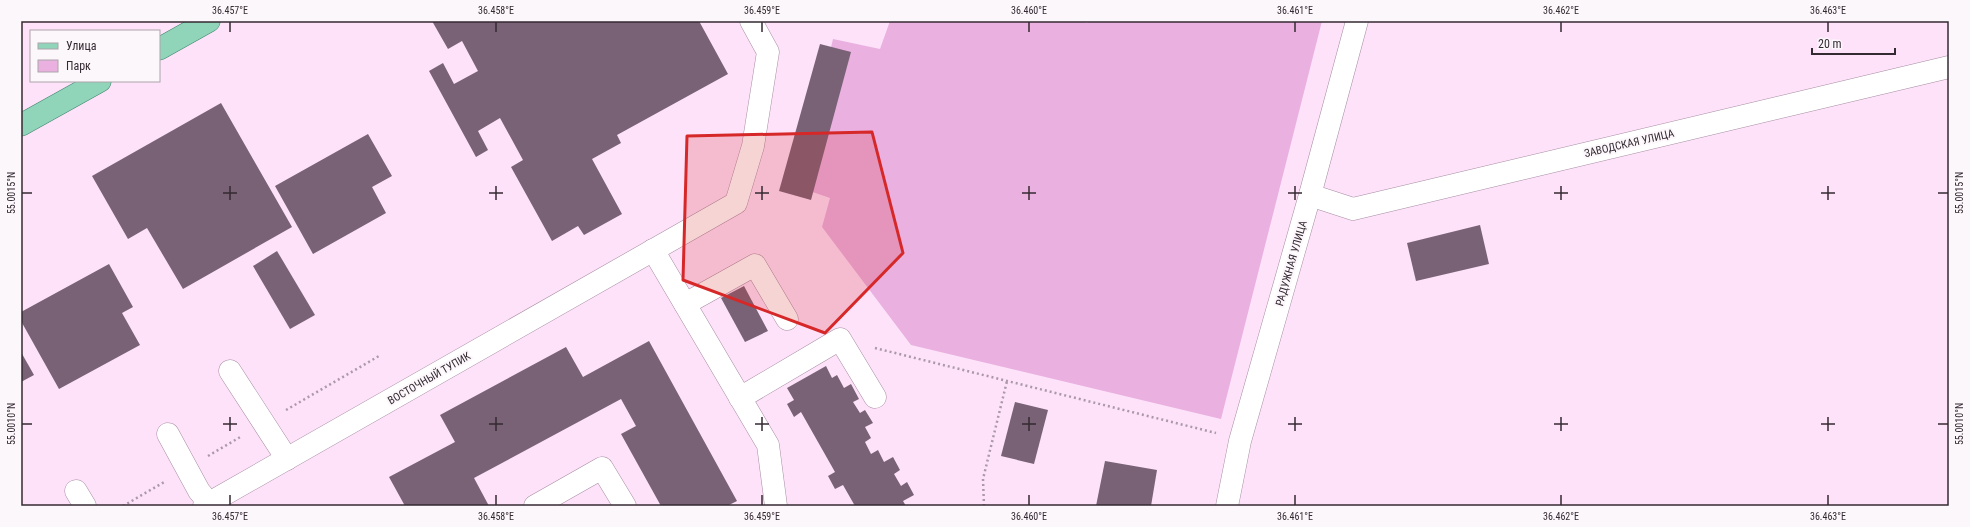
<svg xmlns="http://www.w3.org/2000/svg" width="1970" height="527" viewBox="0 0 1970 527" font-family="'Roboto Condensed',sans-serif">
  <style>
    .green { fill: #e9b0e0 }
    .building { fill: #796275 }
    .lines { fill: none; stroke-linecap: round; stroke-linejoin: round }
    .minor-casing { stroke: #a68da2; stroke-width: 23 }
    .major-casing { stroke: #40866c; stroke-width: 23 }
    .path { stroke: #ac98a9; stroke-width: 2.5; stroke-dasharray: 2 3; stroke-linecap: butt }
    .minor { stroke: #fff; stroke-width: 22 }
    .major { stroke: #90d4b9; stroke-width: 22 }
    .marked { fill: #d62828; fill-opacity: 0.2; stroke: #d62828; stroke-width: 3; stroke-linejoin: round }
    .ticks { fill: none; stroke: #342a32; stroke-width: 1.5 }
    .labels { text-anchor: middle; stroke-width: 4; stroke-linejoin: round; paint-order: stroke }
    .street-label { font-size: 11px; fill: #342a32; stroke: #fcf7fb }
    .neatline { fill: none; stroke: #342a32; stroke-width: 1.5 }
    .ticks-label { font-size: 10px; text-anchor: middle; fill: #342a32 }
  </style>
  <rect width="100%" height="100%" fill="#fde2f9"/>
  <path class="green" d="M890,21H1079L1088,23L1089,21H1322L1221,419L911,345L822,227L830,198L798,187L833,39L880,49Z"/>
  <g class="building">
    <path d="M432,21H699L728,74L617,135L621,143L592,159L622,214L584,235L578,226L552,241L511,167L523,160L500,118L478,131L488,150L476,157L429,71L443,63L454,84L478,71L462,41L448,49Z"/>
    <path d="M820,44L851,52L811,200L779,191Z"/>
    <path d="M221,103L292,227L183,289L147,228L128,239L92,176Z"/>
    <path d="M368,134L392,176L372,187L386,213L313,254L275,186Z"/>
    <path d="M1480,225L1489,264L1416,281L1407,243Z"/>
    <path d="M277,251L315,315L290,329L253,266Z"/>
    <path d="M109,264L133,307L122,313L140,345L59,389L21,321V312Z"/>
    <path d="M744,286L768,331L745,342L721,298Z"/>
    <path d="M649,341L737,501L727,506H661L621,434L636,426L621,399L474,478L489,506H405L389,477L455,442L440,415L566,347L583,377Z"/>
    <path d="M21,352L34,375L21,382Z"/>
    <path d="M826,366L832,378L837,375L844,388L851,384L859,399L853,402L860,413L865,410L873,423L865,427L871,438L865,442L871,454L878,450L884,462L893,457L900,470L894,474L901,486L907,482L914,495L903,501L906,506H855L843,485L835,489L828,476L835,472L801,412L794,417L787,404L794,400L787,388Z"/>
    <path d="M1015,402L1048,410L1034,464L1001,456Z"/>
    <path d="M1105,461L1157,470L1151,506H1096Z"/>
  </g>
  <g class="lines">
    <defs>
      <g id="minor">
        <path d="M1310,195L1353,209L1949,67"/>
        <path d="M653,250L768,445L776,506"/>
        <path d="M685,304L755,265L787,319"/>
        <path d="M230,371L287,459"/>
        <path d="M740,398L840,339L875,397"/>
        <path d="M168,434L199,491L209,503"/>
        <path d="M76,491L85,506"/>
        <path d="M204,506L736,203L753,146L768,52L751,21"/>
        <path d="M535,506L602,468L625,506"/>
        <path d="M1227,506L1240,441L1310,195L1357,21"/>
      </g>
      <g id="major">
        <path d="M159,49L209,21"/>
        <path d="M21,125L100,81"/>
      </g>
    </defs>
    <use href="#minor" class="minor-casing"/>
    <use href="#major" class="major-casing"/>
    <g class="path">
      <path d="M875,348L1216,433"/>
      <path d="M286,410L379,356"/>
      <path d="M208,456L242,436"/>
      <path d="M123,506L166,481"/>
      <path d="M984,506L983,479L1007,381"/>
    </g>
    <use href="#minor" class="minor"/>
    <use href="#major" class="major"/>
  </g>
  <path class="marked" d="M872,132L903,253L825,333L683,280L687,136Z"/>
  <path class="ticks" d="M230,22V32M496,22V32M762,22V32M1029,22V32M1295,22V32M1561,22V32M1828,22V32M230,186V200M496,186V200M762,186V200M1029,186V200M1295,186V200M1561,186V200M1828,186V200M22,193H32M223,193H237M489,193H503M755,193H769M1022,193H1036M1288,193H1302M1554,193H1568M1821,193H1835M1938,193H1948M230,417V431M496,417V431M762,417V431M1029,417V431M1295,417V431M1561,417V431M1828,417V431M22,424H32M223,424H237M489,424H503M755,424H769M1022,424H1036M1288,424H1302M1554,424H1568M1821,424H1835M1938,424H1948M230,495V505M496,495V505M762,495V505M1029,495V505M1295,495V505M1561,495V505M1828,495V505"/>
  <g class="labels">
    <g class="street-label">
      <text transform="translate(1629 143) rotate(-13)" y="4">ЗАВОДСКАЯ УЛИЦА</text>
      <text transform="translate(1291 263) rotate(-74)" y="4">РАДУЖНАЯ УЛИЦА</text>
      <text transform="translate(429 378) rotate(-30)" y="4">ВОСТОЧНЫЙ ТУПИК</text>
    </g>
  </g>
  <rect width="1970" height="527" fill="none" stroke="#fcf7fb" stroke-width="44"/>
  <rect x="30" y="30" width="130" height="52" fill="#fcf7fb" stroke="#aca5ab"/>
  <rect x="38" y="43" width="20" height="6" fill="#90d4b9" stroke="#aca5ab"/>
  <text x="66" y="50" font-size="12" fill="#342a32">Улица</text>
  <rect x="38" y="60" width="20" height="12" fill="#e9b0e0" stroke="#aca5ab"/>
  <text x="66" y="70" font-size="12" fill="#342a32">Парк</text>
  <path d="M1812 48v6h83v-6" fill="none" stroke="#342a32" stroke-width="2"/>
  <text x="1818" y="48" font-size="12" fill="#342a32" stroke="#fcf7fb" stroke-width="3" paint-order="stroke">20 m</text>
  <rect x="22" y="22" width="1926" height="483" class="neatline"/>
  <g class="ticks-label">
    <text x="230" y="14">36.457°E</text>
    <text x="496" y="14">36.458°E</text>
    <text x="762" y="14">36.459°E</text>
    <text x="1029" y="14">36.460°E</text>
    <text x="1295" y="14">36.461°E</text>
    <text x="1561" y="14">36.462°E</text>
    <text x="1828" y="14">36.463°E</text>
    <text transform="translate(11 193) rotate(-90)" y="4">55.0015°N</text>
    <text transform="translate(1959 193) rotate(-90)" y="4">55.0015°N</text>
    <text transform="translate(11 424) rotate(-90)" y="4">55.0010°N</text>
    <text transform="translate(1959 424) rotate(-90)" y="4">55.0010°N</text>
    <text x="230" y="520">36.457°E</text>
    <text x="496" y="520">36.458°E</text>
    <text x="762" y="520">36.459°E</text>
    <text x="1029" y="520">36.460°E</text>
    <text x="1295" y="520">36.461°E</text>
    <text x="1561" y="520">36.462°E</text>
    <text x="1828" y="520">36.463°E</text>
  </g>
</svg>
